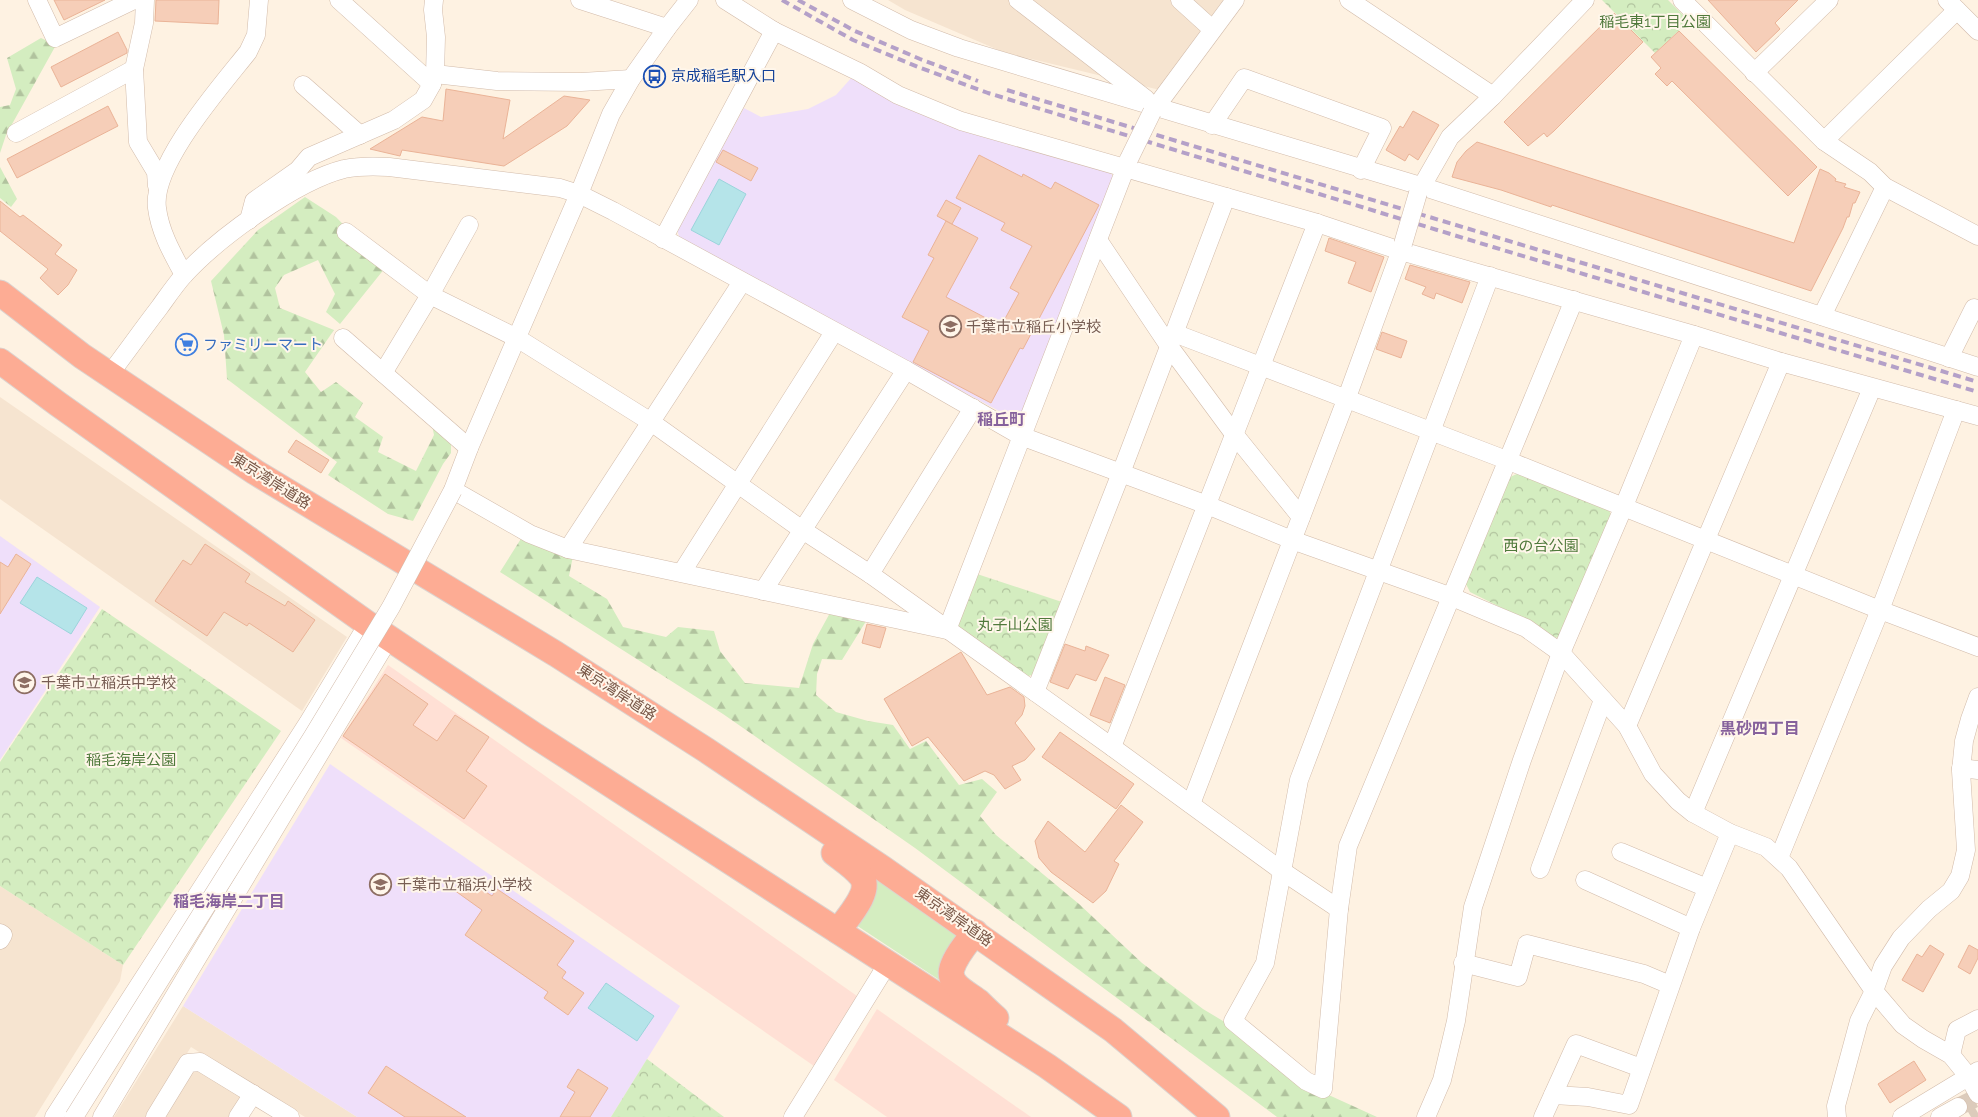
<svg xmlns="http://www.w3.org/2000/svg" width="1978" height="1117" viewBox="0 0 1978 1117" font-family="Raleway,'Noto Sans JP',sans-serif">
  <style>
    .residential { fill: #f6e4d0 }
    .commercial { fill: #ffe0d5 }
    .education { fill: #efdffa }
    .green { fill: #d4edc0 }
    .forest { fill: url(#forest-firs) }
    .park { fill: url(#park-crowns) }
    .water { fill: #b5e4e9; stroke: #9bd4dc }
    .building { fill: #f6ceb8; stroke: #eab397 }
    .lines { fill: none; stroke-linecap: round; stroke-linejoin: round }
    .minor-tunnel { stroke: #dccbbb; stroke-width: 18; stroke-dasharray: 18 9; stroke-linecap: butt }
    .minor-casing { stroke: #d2bbaa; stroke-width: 19 }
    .highway-casing { stroke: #dcd3cf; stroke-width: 27 }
    .minor { stroke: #fff; stroke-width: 18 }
    .highway { stroke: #fdac94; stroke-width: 25 }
    .rail { stroke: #b4a0c8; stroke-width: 4; stroke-dasharray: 8 5; stroke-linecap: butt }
    .minor-bridge-casing { stroke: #d2bbaa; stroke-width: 19; stroke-linecap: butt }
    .minor-bridge { stroke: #fff; stroke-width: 18 }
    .labels { text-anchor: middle; stroke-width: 4; stroke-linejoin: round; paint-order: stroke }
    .park-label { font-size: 15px; fill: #4f793b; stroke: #fff6ea }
    .transit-label { font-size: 15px; fill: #164399; stroke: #fff6ea; text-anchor: start }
    .education-label { font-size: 15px; fill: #785e54; stroke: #fff6ea; text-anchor: start }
    .shop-label { font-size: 15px; fill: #366cbe; stroke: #fff6ea; text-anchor: start }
    .street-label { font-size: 15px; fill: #785646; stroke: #fff6ea }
    .neighbourhood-label { font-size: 16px; font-weight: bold; fill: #86619c; stroke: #fff6ea }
  </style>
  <defs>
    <pattern id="forest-firs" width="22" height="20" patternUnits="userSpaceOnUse" patternTransform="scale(1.25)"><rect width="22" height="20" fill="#d4edc0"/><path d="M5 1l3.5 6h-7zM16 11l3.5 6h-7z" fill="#b1c39e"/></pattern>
    <pattern id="park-crowns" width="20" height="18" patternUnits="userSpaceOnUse" patternTransform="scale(1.25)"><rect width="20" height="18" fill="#d4edc0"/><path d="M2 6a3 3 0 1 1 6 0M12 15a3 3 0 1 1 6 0" fill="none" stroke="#b1c39e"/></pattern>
  </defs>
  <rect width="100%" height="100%" fill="#fef2e2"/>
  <g class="residential">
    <path d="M888,0H1228L1160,90L1003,52L905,10Z"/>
    <path d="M0,397L347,637L302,711L0,499Z"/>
    <path d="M0,886L123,965L120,981L35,1117H0Z"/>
    <path d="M183,1006L357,1117H305L191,1047L146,1117H114Z"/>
    <path d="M201,1067L243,1099L231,1117H163L194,1068Z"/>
  </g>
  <g class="commercial">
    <path d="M388,665L857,996L814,1066L341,738Z"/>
    <path d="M877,1009L1031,1117H887L834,1080Z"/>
  </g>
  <g class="education">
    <path d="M853,76L1109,169L1114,179L1022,416L1012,418L680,239L677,230L744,108L761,117L808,109L836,95Z"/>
    <path d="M0,536L100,607L0,760Z"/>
    <path d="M330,764L680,1006L611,1117H357L183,1006Z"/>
  </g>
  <path class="green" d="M874,876L958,933L939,966L941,981L856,925Z"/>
  <g class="forest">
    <path d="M41,38L56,45L6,135L0,153V107L10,105L16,89L7,58Z"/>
    <path d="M0,167L17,199L11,207L0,198Z"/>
    <path d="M305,197L336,217L385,268L340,324L326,312L335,294L318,260L284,275L275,288L280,308L334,330L305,372L321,392L336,382L363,403L355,417L383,437L378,452L416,471L434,435L432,425L451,443V453L443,464L413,521L388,514L328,475L337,462L227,379L224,335L211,281L258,230Z"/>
    <path d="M524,534L573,556L569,576L607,599L623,627L666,637L678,627L714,631L720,651L745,683L799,688L813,644L831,611L868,618L842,660L822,659L817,674L816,695L836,712L868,721L893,725L910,749L926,741L959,785L982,779L997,792L980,816L996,835L1079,904L1142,963L1203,1009L1228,1024L1309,1086L1377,1117H1277L915,848L723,714L500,572Z"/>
  </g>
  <g class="park">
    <path d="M1602,0H1668L1689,21L1655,53Z"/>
    <path d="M1519,473L1607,506L1612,517L1563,637L1553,638L1516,615L1470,592L1466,584L1510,477Z"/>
    <path d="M977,574L1065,603L1034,674L1026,677L961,631L957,623Z"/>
    <path d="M102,609L281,731L123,965L0,886V762Z"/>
    <path d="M647,1059L724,1117H611Z"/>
  </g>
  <g class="water">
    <path d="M719,179L746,194L719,245L691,230Z"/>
    <path d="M37,577L87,608L71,634L20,603Z"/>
    <path d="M606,983L654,1016L637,1041L588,1008Z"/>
  </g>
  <g class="building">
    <path d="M54,0H105L64,20Z"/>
    <path d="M156,0H219L218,24L155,21Z"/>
    <path d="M1708,0H1798L1775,23L1780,29L1756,52Z"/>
    <path d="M1614,13L1643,42L1554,131L1547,137L1544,133L1528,146L1504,122Z"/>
    <path d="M1679,31L1817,167L1788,196L1672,81L1667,86L1655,74L1661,68L1651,57Z"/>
    <path d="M118,32L127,50V53L61,87L51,67Z"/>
    <path d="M446,89L510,100L503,139L564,96L590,100L567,126L504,166L402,150L400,156L370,149L422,117L443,121Z"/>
    <path d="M108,106L118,126L17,178L7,159Z"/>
    <path d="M1413,111L1439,125L1418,160L1409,154L1405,161L1386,150L1400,126L1403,128Z"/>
    <path d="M1477,142L1794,243L1820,169L1829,173L1836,179L1835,181L1846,184L1844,187L1860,192L1855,203H1853L1849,217H1847L1843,228L1811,291L1552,205L1551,207L1501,190L1452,177L1457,162L1466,151Z"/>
    <path d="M723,150L758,168L751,181L716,162Z"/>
    <path d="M979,155L1022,177L1023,174L1051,189L1055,182L1099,205L1023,349L1020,348L991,403L913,362L929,331L902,317L934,258L928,255L946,221L978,238L946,297L1001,326L1019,293L1010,288L1032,246L1001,230L1005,223L956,198Z"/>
    <path d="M946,200L961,208L952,224L937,216Z"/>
    <path d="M0,201L20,217L23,215L62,245L55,254L77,270L68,285L58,295L40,278L48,269L0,231Z"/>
    <path d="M1329,238L1384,257L1371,292L1348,283L1356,262L1325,251Z"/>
    <path d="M1410,265L1470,282L1462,303L1436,293L1434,299L1422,294L1426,287L1405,279Z"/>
    <path d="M1382,332L1407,341L1401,358L1376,349Z"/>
    <path d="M296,440L329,460L321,473L288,452Z"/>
    <path d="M205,544L250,574L245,582L285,606L288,601L315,620L293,652L249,623L247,626L224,612L207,636L155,601L183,560L191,565Z"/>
    <path d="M16,554L31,564L0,614V562L8,567Z"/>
    <path d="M867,624L886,628L880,648L862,643Z"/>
    <path d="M1065,644L1085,651L1086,646L1109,655L1096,681L1076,674L1068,689L1050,682Z"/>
    <path d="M961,652L987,695L1010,687L1024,697L1025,706L1022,715L1015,723L1035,749L1025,760L1012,766L1021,780L1005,789L994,775L985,771L964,781L928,737L912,746L884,699Z"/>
    <path d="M385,674L428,704L413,725L437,741L455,715L489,737L466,771L487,786L464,819L343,736Z"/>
    <path d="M1105,677L1125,685L1110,723L1090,715Z"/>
    <path d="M1060,732L1134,784L1116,809L1042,757Z"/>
    <path d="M1121,805L1143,822L1114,861L1119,864L1106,891L1093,903L1051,872L1039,858L1035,841L1048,821L1085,852Z"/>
    <path d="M463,877L492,896L497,889L574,941L557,965L566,972L562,978L584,993L568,1015L544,998L548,992L465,935L482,910L454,890Z"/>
    <path d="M1930,945L1944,954L1923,992L1902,980L1917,954L1922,957Z"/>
    <path d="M1969,945L1978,950V958L1970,974L1958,967Z"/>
    <path d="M1914,1061L1926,1080L1890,1103L1878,1084Z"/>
    <path d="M386,1066L420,1088L466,1117H405L368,1093Z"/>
    <path d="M578,1069L608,1088L590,1117H560L575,1092L567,1087Z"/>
  </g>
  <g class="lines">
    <g class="minor-tunnel">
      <path d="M1958,1107L1978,1097"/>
      <path d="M1971,1117L1978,1113"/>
    </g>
    <defs>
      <g id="minor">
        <path d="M37,0L55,38L134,0"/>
        <path d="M145,0L144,23L134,69L138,142L156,172L157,186"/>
        <path d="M339,0L432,84"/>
        <path d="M580,0L667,28"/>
        <path d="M689,0L667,28L631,79L611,114L579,194L469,448L453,490L530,534L568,549L947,630L1129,159"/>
        <path d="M725,0L774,31L859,72L898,95L961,121L1317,223L1401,251L1694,335L1781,362L1978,416"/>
        <path d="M852,0L911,30L959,48L1421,186L1978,367"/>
        <path d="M1018,0L1146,99"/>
        <path d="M1180,0L1212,29"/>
        <path d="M1349,0L1493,96"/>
        <path d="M1682,0L1824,141L1870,172L1885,187L1978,236"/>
        <path d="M1947,0L1978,31"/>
        <path d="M1754,73L1829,0"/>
        <path d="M435,74L497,81L581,82L631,79"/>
        <path d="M303,85L360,135"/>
        <path d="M1152,112L1235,0"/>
        <path d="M1212,125L1244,78L1382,128L1361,170"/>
        <path d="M16,133L134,69"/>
        <path d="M1824,141L1957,10"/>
        <path d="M1418,193L1450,137L1493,96L1585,0"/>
        <path d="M249,220L254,201L298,170L309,157L394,120L423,100L432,84L435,74L436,37L433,10L434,0"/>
        <path d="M346,232L430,295L517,338L651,422L801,529L870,574L1112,747L1282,871L1339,909"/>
        <path d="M663,239L774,31"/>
        <path d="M1098,240L1169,346L1234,434L1301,517"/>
        <path d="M184,275C172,253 160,232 157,208C151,165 222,85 248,52L256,35L259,0"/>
        <path d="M1490,276L1299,780L1265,963L1233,1021L1306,1081L1323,1089L1339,909L1348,846L1574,300"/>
        <path d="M1822,316L1885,187"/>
        <path d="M1174,333L1509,461L1880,610L1978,647"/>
        <path d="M343,338L469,448"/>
        <path d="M1949,358L1974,308L1978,311"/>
        <path d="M383,373L430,295L469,225"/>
        <path d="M109,375C126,353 142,330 159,308C167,297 175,285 184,275C218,238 296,181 344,169C359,166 374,166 389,167L560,188L579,194L613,211L906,370L1021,436L1207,505L1292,540L1452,597L1526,628L1561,653L1627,726L1653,774L1678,801L1693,813L1730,833L1766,847L1789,868L1874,991L1903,1025L1923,1039L1951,1055L1968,1076L1978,1094"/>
        <path d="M568,549L742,282"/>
        <path d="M682,572L834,332"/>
        <path d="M870,574L973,408"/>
        <path d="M763,591L906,370"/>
        <path d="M1035,692L1121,473L1226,197"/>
        <path d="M1627,726L1781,362"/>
        <path d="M1112,747L1317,223"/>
        <path d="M1961,768L1978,770"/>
        <path d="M1191,804L1346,400L1403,244"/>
        <path d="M1693,813L1872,388"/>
        <path d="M1621,852L1707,888"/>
        <path d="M1779,858L1880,610L1956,410"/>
        <path d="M1540,869L1603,700"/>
        <path d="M1585,880L1691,928"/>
        <path d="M0,933L3,935L0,940"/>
        <path d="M1463,963L1518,977L1527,944L1644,974L1670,985"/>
        <path d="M1951,1055L1957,1030L1978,1019"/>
        <path d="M1553,1095L1588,1097L1629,1105L1691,928L1730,833"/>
        <path d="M54,1117L308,723L368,624"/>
        <path d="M102,1117L389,638"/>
        <path d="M155,1117L188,1063L200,1062L290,1117"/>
        <path d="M238,1117L253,1094"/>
        <path d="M793,1117L888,963"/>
        <path d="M1426,1117L1442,1080L1456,1021L1473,907L1522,760L1561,653L1624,506L1694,335"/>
        <path d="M1543,1117L1576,1044L1641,1068"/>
        <path d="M1837,1117L1836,1106L1859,1021L1874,991L1883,966L1901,938L1929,909L1951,891L1960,876L1966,850L1961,771L1964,741L1970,719L1978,697"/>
        <path d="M1902,1117L1978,1071"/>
        <path d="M1940,1117L1958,1107"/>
      </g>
      <g id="highway">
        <path d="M0,293L82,356L255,472L556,654L706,750L882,868L1113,1030L1217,1117"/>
        <path d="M0,361L58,404L368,624L534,735L1047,1066L1119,1117"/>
        <path d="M834,853C843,860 854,867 861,876C873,891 847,918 838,931"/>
        <path d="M975,932C967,943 956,955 952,968C947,985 968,993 979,1002C984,1007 990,1013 996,1018"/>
      </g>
    </defs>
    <use href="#minor" class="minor-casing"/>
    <use href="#highway" class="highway-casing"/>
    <use href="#minor" class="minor"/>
    <use href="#highway" class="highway"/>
    <g class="rail">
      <path d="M782,0L853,40L918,67L988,93L1493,247L1978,392"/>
      <path d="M798,0L855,31L920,59L978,81"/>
      <path d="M1007,90L1978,382"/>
    </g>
    <defs>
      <g id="minor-bridge">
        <path d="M1129,159L1152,112"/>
        <path d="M1403,244L1418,193"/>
        <path d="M74,1117L313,736L391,607L453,490"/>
      </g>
    </defs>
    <use href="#minor-bridge" class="minor-bridge-casing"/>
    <use href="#minor-bridge" class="minor-bridge"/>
  </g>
  <defs>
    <symbol id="bus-ring" viewBox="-11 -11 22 22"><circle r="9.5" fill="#fff6ea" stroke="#1a4fb4" stroke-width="1.5"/><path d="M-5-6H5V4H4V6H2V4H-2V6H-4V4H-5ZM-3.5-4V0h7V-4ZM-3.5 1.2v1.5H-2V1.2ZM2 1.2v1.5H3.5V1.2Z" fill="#1a4fb4"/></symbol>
    <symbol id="school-ring" viewBox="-11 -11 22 22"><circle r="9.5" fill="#fff6ea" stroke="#8d6e63" stroke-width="1.5"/><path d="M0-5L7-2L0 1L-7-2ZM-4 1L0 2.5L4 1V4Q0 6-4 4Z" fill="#8d6e63"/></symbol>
    <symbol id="supermarket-ring" viewBox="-11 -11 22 22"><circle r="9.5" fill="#fff6ea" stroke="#3f7fe0" stroke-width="1.5"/><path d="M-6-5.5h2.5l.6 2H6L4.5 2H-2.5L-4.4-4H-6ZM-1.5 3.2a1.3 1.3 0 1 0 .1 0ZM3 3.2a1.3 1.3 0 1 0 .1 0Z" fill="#3f7fe0"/></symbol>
  </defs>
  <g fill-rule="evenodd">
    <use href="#bus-ring" x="642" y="64" width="25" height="25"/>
    <use href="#school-ring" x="938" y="314" width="25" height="25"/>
    <use href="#supermarket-ring" x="174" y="332" width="25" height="25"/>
    <use href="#school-ring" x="12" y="670" width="25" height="25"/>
    <use href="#school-ring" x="368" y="872" width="25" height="25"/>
  </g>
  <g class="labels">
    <g class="park-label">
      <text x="1655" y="27">稲毛東1丁目公園</text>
      <text x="1541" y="551">西の台公園</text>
      <text x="1015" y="630">丸子山公園</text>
      <text x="131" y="765">稲毛海岸公園</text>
    </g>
    <g class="transit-label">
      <text x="671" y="81">京成稲毛駅入口</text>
    </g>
    <g class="education-label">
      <text x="966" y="332">千葉市立稲丘小学校</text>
      <text x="41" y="688">千葉市立稲浜中学校</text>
      <text x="397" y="890">千葉市立稲浜小学校</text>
    </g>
    <g class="shop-label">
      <text x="203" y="350">ファミリーマート</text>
    </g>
    <g class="street-label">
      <text transform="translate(271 481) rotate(32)" y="5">東京湾岸道路</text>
      <text transform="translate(617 692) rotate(33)" y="5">東京湾岸道路</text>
      <text transform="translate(954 917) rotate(35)" y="5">東京湾岸道路</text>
    </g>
    <g class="neighbourhood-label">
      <text x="1001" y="425">稲丘町</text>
      <text x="1760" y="734">黒砂四丁目</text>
      <text x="229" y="907">稲毛海岸二丁目</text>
    </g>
  </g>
</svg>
